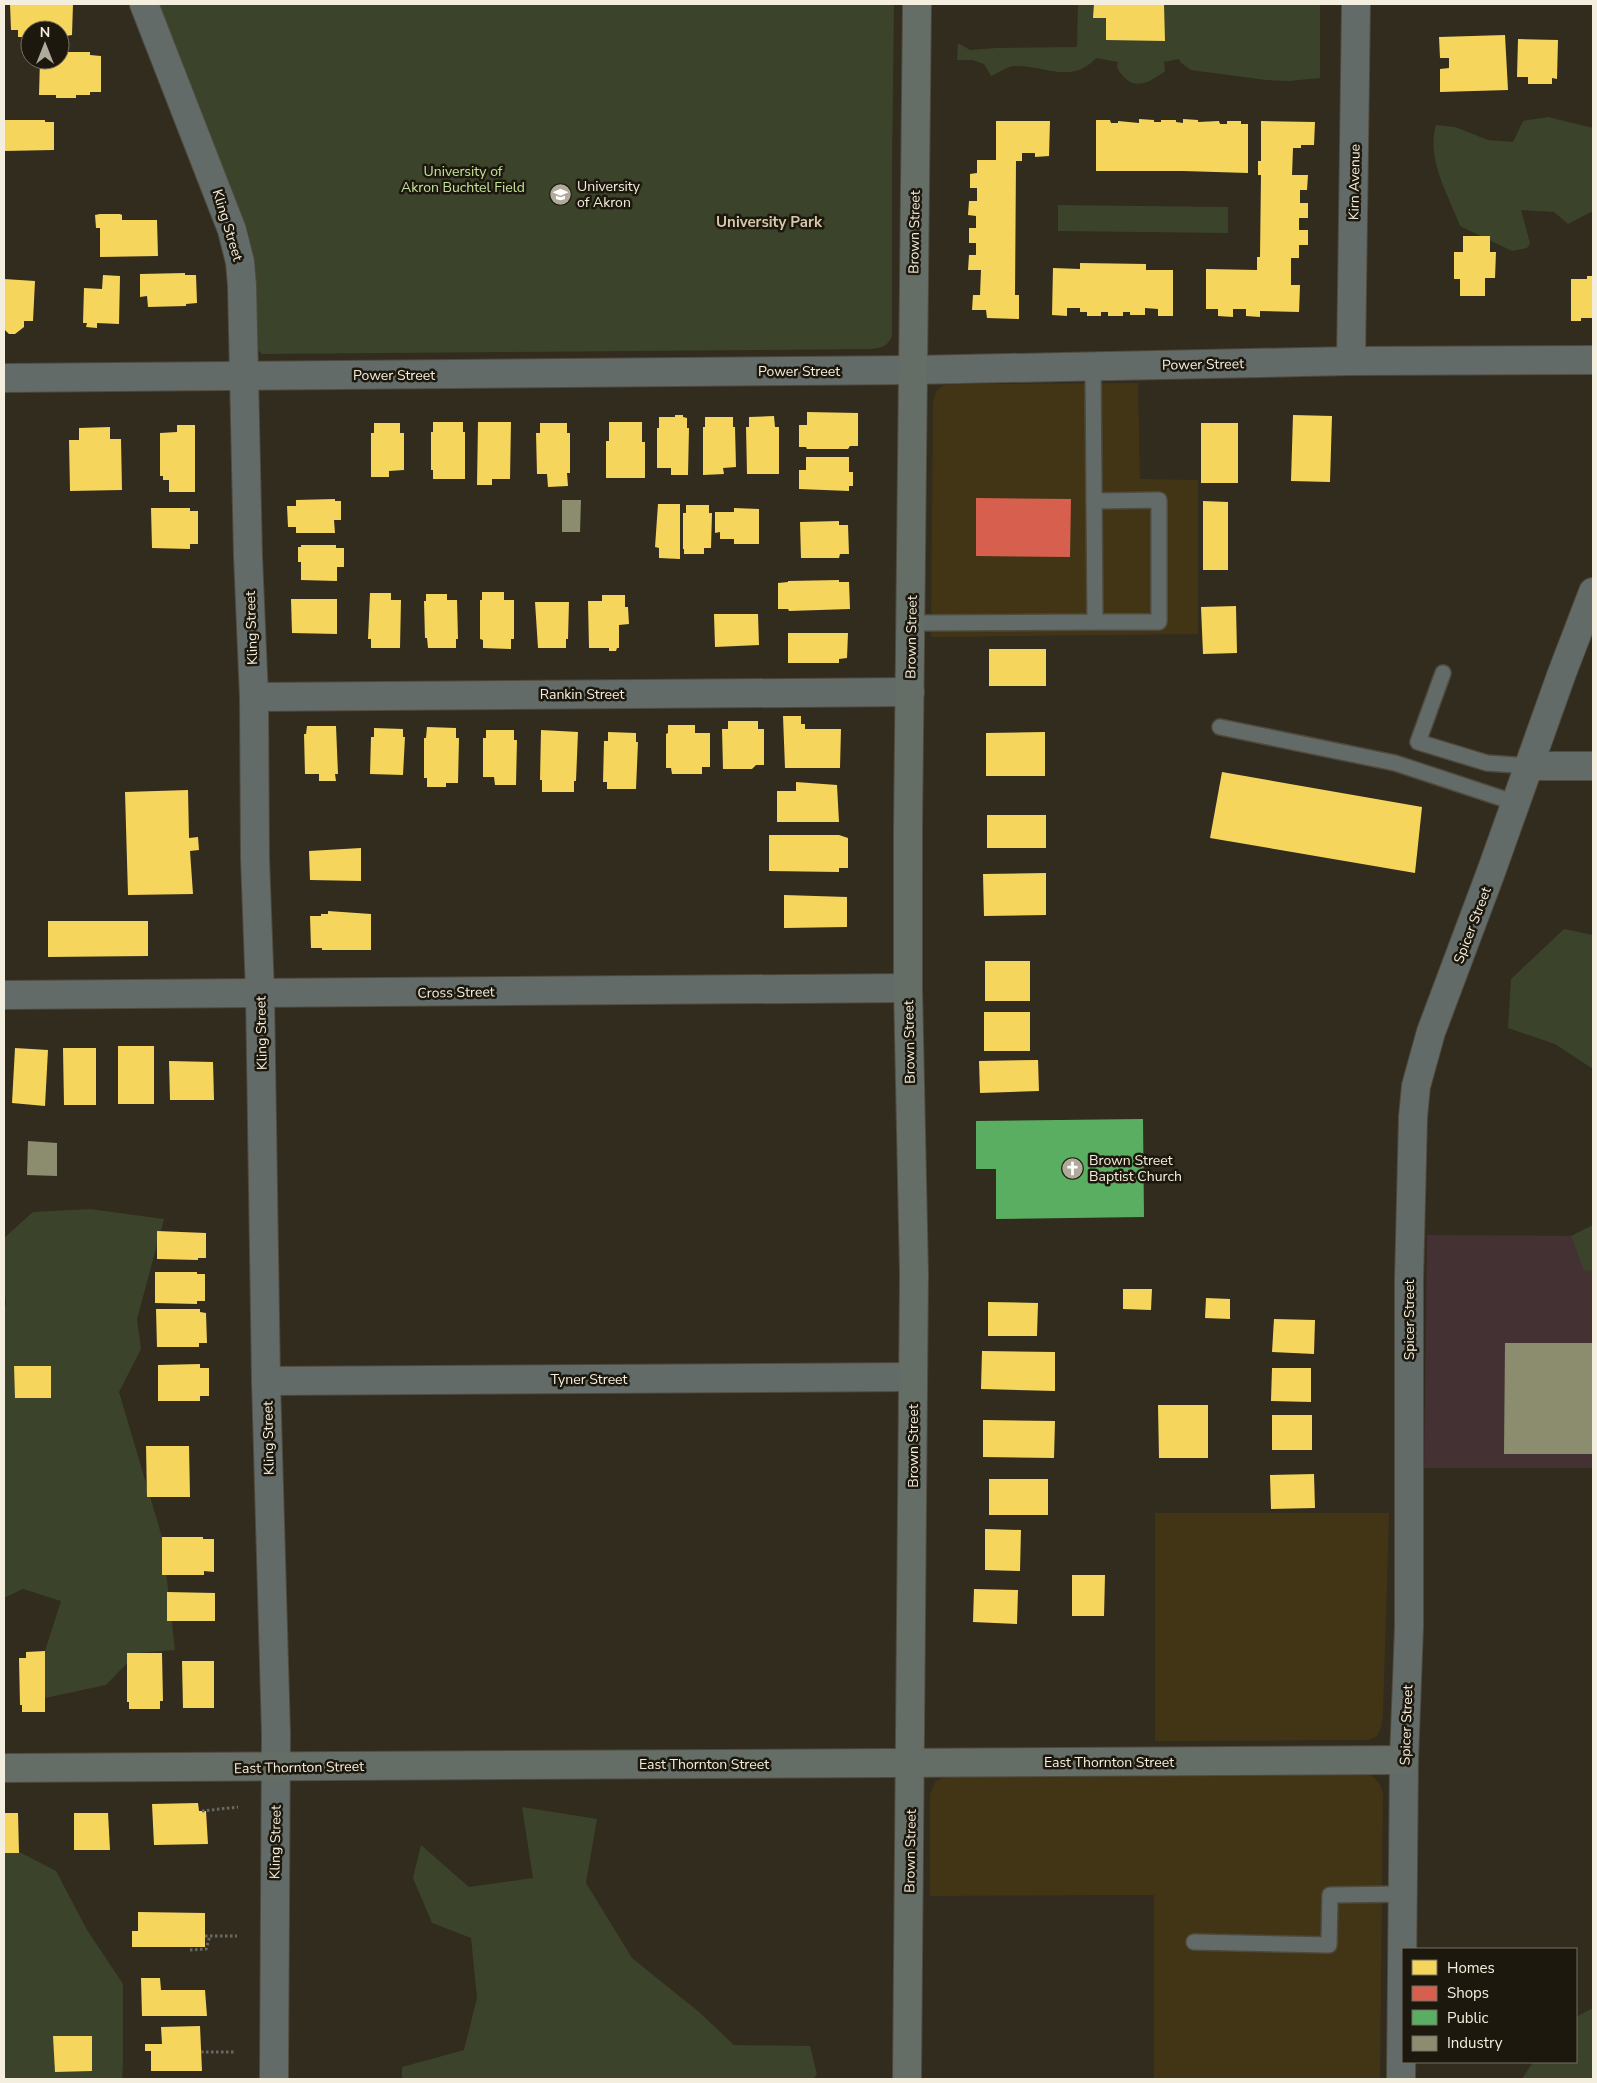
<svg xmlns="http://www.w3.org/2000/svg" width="1597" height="2083" viewBox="0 0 1597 2083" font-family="'Nunito Sans',sans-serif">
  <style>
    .built { fill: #423516 }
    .industrial { fill: #433134 }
    .green { fill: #3b432a }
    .homes { fill: #f6d55c }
    .shops { fill: #d6604d }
    .public { fill: #5aae61 }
    .industry { fill: #8c8c6e }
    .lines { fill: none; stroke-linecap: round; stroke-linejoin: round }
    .service-casing { stroke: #4f4a3e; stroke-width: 18 }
    .minor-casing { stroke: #4f4a3e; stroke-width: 30 }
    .tertiary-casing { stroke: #4f4a3e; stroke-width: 30 }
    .secondary-casing { stroke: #4f4a3e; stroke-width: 30 }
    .path { stroke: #676964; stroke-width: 3; stroke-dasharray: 2.5 2.5; stroke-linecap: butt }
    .service { stroke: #636b68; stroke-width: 15 }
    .minor { stroke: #636b68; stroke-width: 28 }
    .tertiary { stroke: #636b68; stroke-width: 28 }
    .secondary { stroke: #656d67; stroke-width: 28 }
    .labels { text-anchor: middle; stroke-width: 5; stroke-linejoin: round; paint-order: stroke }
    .park-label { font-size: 14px; fill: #c5e29c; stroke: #1d180d }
    .street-label { font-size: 14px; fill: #f4eede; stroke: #1d180d }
    .poi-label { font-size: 14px; fill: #f4eede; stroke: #1d180d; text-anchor: start }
    .neighbourhood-label { font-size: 15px; font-weight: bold; fill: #d6c8aa; stroke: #1d180d }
  </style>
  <rect width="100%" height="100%" fill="#322c1e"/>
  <g class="built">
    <path d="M1138,383L1140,479L1198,480V634L931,637L933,403L936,391L944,385L953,384Z"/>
    <path d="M1155,1513H1389L1383,1715L1381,1728L1377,1736L1368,1740H1356L1155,1741Z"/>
    <path d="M1358,1773L1367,1774L1375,1778L1380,1785L1383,1793L1380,2079H1154V1895L930,1896V1795L935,1782L944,1777Z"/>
  </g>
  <path class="industrial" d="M1427,1235L1593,1236V1468H1424Z"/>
  <g class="green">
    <path d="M159,4H894L892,169V336C888,346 882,348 872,349L262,354L256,348L255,343L256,272L248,231Z"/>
    <path d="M1078,4H1320V78L1289,81L1266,80L1191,70L1181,63L1179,59L1164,62L1165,71C1146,85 1132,92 1117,68L1118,62L1096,58C1072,85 1044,65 1015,66C1008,66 998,73 991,76L984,64L972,60H957L958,43L970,50L996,48L1077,47Z"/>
    <path d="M1548,117L1593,128V211L1568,224L1554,212L1521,210L1530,243L1527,248L1512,251L1460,226C1448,194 1426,159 1436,125L1455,127L1488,140L1513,142L1523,121Z"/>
    <path d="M1058,205L1228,207V233L1058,231Z"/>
    <path d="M1564,929L1593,935V1069L1555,1044L1508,1028L1511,979Z"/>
    <path d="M90,1209L164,1219L137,1319L141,1349L119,1392L162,1537L175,1650L137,1653L106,1685L45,1698V1651L61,1601L23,1589L4,1598V1306L6,1305L4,1281V1238L33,1212Z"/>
    <path d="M1593,1225V1270L1584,1271L1571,1236Z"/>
    <path d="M522,1807L597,1819L586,1883L632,1958L699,2012L734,2045L810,2046L817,2074L814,2079H402V2067L464,2050L477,1998L471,1938L432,1923L413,1878L421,1845L469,1887L533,1878Z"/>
    <path d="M4,1844L56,1871L87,1930L123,1984V2066L122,2079H4Z"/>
    <path d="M1593,2008V2079H1522L1533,2062H1576V2017Z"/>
  </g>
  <g class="homes">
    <path d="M10,4H73L72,35L60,37V30H30V37H18V30H11Z"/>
    <path d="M1094,4H1164L1165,41L1106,40V18H1093Z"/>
    <path d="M1505,35L1508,90L1440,92V69L1449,68V58H1440L1439,37Z"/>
    <path d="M1518,39L1558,40L1557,79L1552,78V84H1528V77H1517Z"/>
    <path d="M60,52H90V55L101,56V92H90V95H76V98H56V95H39L40,60H60Z"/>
    <path d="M1139,119L1154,120V122H1161V120H1176V122L1183,123V119L1198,120V122L1219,121L1220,124H1227V121H1241V124H1248V173L1183,171H1096V120H1110L1111,123H1118V121L1139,123Z"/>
    <path d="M4,120H45V122H54V150L4,151Z"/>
    <path d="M996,121H1050L1049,156L1035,157V153H1022V161H1016L1015,295H1019V319L987,318L986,310H972L973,295H980L981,270H968L969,255H976V243H969V228H976V216L968,215L969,201H977V188H970V174L977,173V160H996Z"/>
    <path d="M1261,121L1315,122L1314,145H1301V148H1293L1292,175H1308L1307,190H1300V203H1308V218H1299V230H1308V245H1299V258H1291V285H1300L1299,312L1260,311V317L1246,316V309H1233V317L1218,316V309H1206V269L1257,270V257H1260L1261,175H1258V161H1261Z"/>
    <path d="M100,214H120L122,215V220H157L158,256L100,257V228H96L95,215Z"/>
    <path d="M1463,236H1490V252H1496L1495,278H1485V296H1460V279H1454V252H1463Z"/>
    <path d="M1080,263L1146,264V270H1173V316H1158V309L1145,308V315H1130V312H1123V316H1108V312H1101V316H1087V312H1080V308H1067V316L1052,315L1053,268L1080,269Z"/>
    <path d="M185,273V275H196L197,303L186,304V306L148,307L147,296L140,297V274Z"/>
    <path d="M103,275L120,276L119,324L97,323V328L86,327L87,323H83L84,288L102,289Z"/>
    <path d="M1587,276H1593V318H1581V321H1571V279H1587Z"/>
    <path d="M4,279L35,281L33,321H24V327L15,334H9L4,329Z"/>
    <path d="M807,412L858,413V446H850L848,449H807L806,447H799V425H807Z"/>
    <path d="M675,415H683V417L687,418V428H689L688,475H671V468H657V428H659V417H675Z"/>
    <path d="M1293,415L1332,416L1330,482L1291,481Z"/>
    <path d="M774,416L775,427H779V474H747L746,427H749V417Z"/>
    <path d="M705,417H733V427H735L736,467L723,468L724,474L703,475V427H705Z"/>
    <path d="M433,422H463V432H465V479H433V470H431V432H433Z"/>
    <path d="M478,422H511L510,479H492V485H477Z"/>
    <path d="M609,422H642V442H645V478H606V441H609Z"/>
    <path d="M374,423H400V433H404V470L389,471V477H371V433H374Z"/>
    <path d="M540,423H567V433H570V473H567L568,486L548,487L547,474H537L536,433H540Z"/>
    <rect x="1201" y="423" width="37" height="60"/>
    <path d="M177,425H195V492H169V480H163V476H160V433L177,432Z"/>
    <path d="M110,427V439H121L122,490L70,491L69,440H79V428Z"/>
    <path d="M806,457H849V472H853V486H849V491L799,489V470H806Z"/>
    <path d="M335,499V501H341V520H334L335,533H296V527H288L287,506H296V500Z"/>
    <path d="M1203,501L1228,502V570H1203Z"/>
    <path d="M658,504H680V559L659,558V548L655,547Z"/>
    <path d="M686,505H709V513H712L711,548H704V554H684V549H683V513H686Z"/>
    <path d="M151,508H190V511H198V544H190V549L152,548Z"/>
    <path d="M734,508L759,509V544H734V539H720V532L715,533V512H734Z"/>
    <path d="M839,521V525H848L849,554H840L839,558H801L800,522Z"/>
    <path d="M301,545H336V548H344V567H337V581L301,580V562H298V547H301Z"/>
    <path d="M839,580V582H849L850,609L789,611L788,609H778V583L788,582V581Z"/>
    <path d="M482,592H504V600H514V639H511V649L483,648V640L480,639V600H482Z"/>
    <path d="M370,593H391V600H401L400,648H371V639H368Z"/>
    <path d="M426,594H447V600H457L458,639H456V648H428L427,638H425L424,601H426Z"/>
    <path d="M602,595H625V607H628L629,624L619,625V648H617L616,651H609V648H589L588,601H602Z"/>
    <path d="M291,599H337V634L292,633Z"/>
    <path d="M535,602H569L568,639H566V648H538Z"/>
    <path d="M1236,606L1237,653L1203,654L1201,607Z"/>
    <path d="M714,614H758L759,645L715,647Z"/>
    <path d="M788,633H848L847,658L839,659V663H788Z"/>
    <rect x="989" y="649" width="57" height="37"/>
    <path d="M783,716H801V724H805V729H841L840,768H785Z"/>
    <path d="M728,721H758V729H764V765H756L752,769H723L722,729H728Z"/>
    <path d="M668,725H695V733H710V767H702V774H672L671,768H666V734L668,733Z"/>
    <path d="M307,726H336L338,774H335L336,781H319V774H305L304,734H306Z"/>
    <path d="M427,727L456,728V738H459L458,783H446V787H427V778H424V738H426Z"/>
    <path d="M374,728L403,729V737H405L403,775L370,774L371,737H374Z"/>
    <path d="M486,730H514V740H517L516,785H495L494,777H483V738H486Z"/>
    <path d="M541,730L578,732L576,781H574V792H542V780H540Z"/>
    <path d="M608,732L636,733V742H638L636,789H607V782H603L604,741H608Z"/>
    <path d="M1045,732V776H986V733Z"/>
    <path d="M1222,772L1422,807L1415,873L1210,838Z"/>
    <path d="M796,782L837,785L839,822H777V791H796Z"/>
    <path d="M188,790L189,838L198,837L199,850L190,851L193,894L128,895L125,792Z"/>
    <rect x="987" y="815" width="59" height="33"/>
    <path d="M769,835H839L848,838V868H839V872L769,871Z"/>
    <path d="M361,848V881L310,880L309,851Z"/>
    <path d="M1046,873V915L984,916L983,874Z"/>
    <path d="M784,895L847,897V927L784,928Z"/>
    <path d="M328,911L371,914V950H322V948H311L310,916H321V914H328Z"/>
    <path d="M48,921H148V956L48,957Z"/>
    <rect x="985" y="961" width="45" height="40"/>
    <rect x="984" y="1012" width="46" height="39"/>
    <rect x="118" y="1046" width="36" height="58"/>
    <path d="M15,1048L48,1050L45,1106L12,1103Z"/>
    <path d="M63,1048H96V1105H64Z"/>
    <path d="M1038,1060L1039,1091L980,1093L979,1061Z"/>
    <path d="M169,1061L213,1062L214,1100H170Z"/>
    <path d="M157,1231L206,1233V1258H198V1260L157,1259Z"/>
    <path d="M155,1272H197V1274H205V1301H197V1304L155,1303Z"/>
    <path d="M1123,1289H1152L1151,1310L1123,1309Z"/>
    <path d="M1206,1298L1230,1299V1319L1205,1318Z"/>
    <path d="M988,1302L1038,1303L1037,1336H988Z"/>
    <path d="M156,1309H200V1312L206,1313L207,1343H199V1347H157Z"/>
    <path d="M1274,1319L1315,1320L1314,1354L1272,1352Z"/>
    <path d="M982,1351L1055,1352V1391L981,1389Z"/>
    <path d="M200,1364V1368H209V1396H200V1401H158V1365Z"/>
    <path d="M14,1366H51V1398H15Z"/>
    <path d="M1272,1368H1311V1402L1271,1401Z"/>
    <path d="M1158,1405H1208V1458H1159Z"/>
    <rect x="1272" y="1415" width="40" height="35"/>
    <path d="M983,1420L1055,1421L1054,1458L983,1457Z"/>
    <path d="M146,1446H189L190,1497H147Z"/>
    <path d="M1314,1474L1315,1508L1271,1509L1270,1475Z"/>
    <rect x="989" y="1479" width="59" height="36"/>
    <path d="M985,1529L1021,1530L1020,1571L985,1570Z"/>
    <path d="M162,1537H203V1539H214V1572L204,1571V1575H162Z"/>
    <path d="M1072,1575H1105L1104,1616H1072Z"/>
    <path d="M974,1589L1018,1590L1017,1624L973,1622Z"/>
    <path d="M167,1592L215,1593V1621H167Z"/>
    <path d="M45,1651V1712H22V1705H20L19,1658H26V1652Z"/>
    <path d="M127,1653H162L163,1701H160V1709H129V1702H127Z"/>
    <path d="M182,1661H214V1708H183Z"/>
    <path d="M198,1803L199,1811H206L208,1844L154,1845L152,1804Z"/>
    <path d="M4,1813H18L19,1853H4Z"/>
    <path d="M74,1813H108L110,1850H74Z"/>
    <path d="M138,1912L205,1913V1947H132V1931H138Z"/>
    <path d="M141,1978H160L161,1990H205L207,2016H142Z"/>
    <path d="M200,2026L202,2071H151V2051H145V2044H162L161,2027Z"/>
    <path d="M53,2036H92V2071L55,2072Z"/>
  </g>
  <path class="shops" d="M976,498L1071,499L1070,557L976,556Z"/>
  <path class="public" d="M1143,1119L1144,1217L996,1219V1169H976V1121Z"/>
  <g class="industry">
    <path d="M562,500H581L580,532H562Z"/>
    <path d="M28,1141L57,1143V1176L27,1175Z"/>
    <path d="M1505,1343H1593V1454H1504Z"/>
  </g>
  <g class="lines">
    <defs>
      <g id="service">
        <path d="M1094,501L1159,500V622H1095"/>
        <path d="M911,623L1095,622L1093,366"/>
        <path d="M1443,673L1418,742L1487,763L1529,766"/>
        <path d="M1220,727L1395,763L1516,803"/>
        <path d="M1194,1942L1329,1945L1330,1895L1403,1894"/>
      </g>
      <g id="minor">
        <path d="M144,4L232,230L240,262L242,285L248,556L254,697L255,858L260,993L266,1381L276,1734L274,2079"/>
        <path d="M1351,361L1356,4"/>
        <path d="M4,378L913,370L1351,361L1593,360"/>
        <path d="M254,697L910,692"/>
        <path d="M1529,766H1593"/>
        <path d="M4,995L908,988"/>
        <path d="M266,1381L912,1377"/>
      </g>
      <path id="tertiary" d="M1401,2079L1404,1760L1409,1627V1280L1413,1117L1416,1086L1431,1032L1491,872L1562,673L1593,592"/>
      <g id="secondary">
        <path d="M4,1768L1404,1760"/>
        <path d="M907,2079L914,1274L908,988V830L917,4"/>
      </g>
    </defs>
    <use href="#service" class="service-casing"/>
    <use href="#minor" class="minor-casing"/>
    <use href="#tertiary" class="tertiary-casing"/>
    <use href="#secondary" class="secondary-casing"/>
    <g class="path">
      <path d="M202,1811L238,1807"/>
      <path d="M205,1936H237"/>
      <path d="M190,1950L206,1949L210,1936"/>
      <path d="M201,2052H236"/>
    </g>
    <use href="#service" class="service"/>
    <use href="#minor" class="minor"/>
    <use href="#tertiary" class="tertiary"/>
    <use href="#secondary" class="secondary"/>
  </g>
  <defs>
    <symbol id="university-disc" viewBox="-11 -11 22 22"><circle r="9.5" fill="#b0aa9b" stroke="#1d180d"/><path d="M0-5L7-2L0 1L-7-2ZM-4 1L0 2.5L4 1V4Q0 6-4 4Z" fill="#fff"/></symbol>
    <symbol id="church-disc" viewBox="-11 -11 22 22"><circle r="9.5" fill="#b0aa9b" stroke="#1d180d"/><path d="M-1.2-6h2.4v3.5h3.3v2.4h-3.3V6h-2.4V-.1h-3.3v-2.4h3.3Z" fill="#fff"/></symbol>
  </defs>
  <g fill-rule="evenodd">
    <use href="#university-disc" x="548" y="182" width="25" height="25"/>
    <use href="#church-disc" x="1060" y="1156" width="25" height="25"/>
  </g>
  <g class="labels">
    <g class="park-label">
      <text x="463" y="176">University of<tspan x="463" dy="16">Akron Buchtel Field</tspan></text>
    </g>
    <g class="street-label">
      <text transform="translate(1354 182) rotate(-89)" y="5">Kirn Avenue</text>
      <text transform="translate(228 225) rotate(73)" y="5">Kling Street</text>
      <text transform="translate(914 232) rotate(-89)" y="5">Brown Street</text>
      <text transform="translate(1203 364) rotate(-1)" y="5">Power Street</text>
      <text x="799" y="376">Power Street</text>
      <text x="394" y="380">Power Street</text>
      <text transform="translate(251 628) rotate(-92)" y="5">Kling Street</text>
      <text transform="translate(911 637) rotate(-89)" y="5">Brown Street</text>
      <text x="582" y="699">Rankin Street</text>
      <text transform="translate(1472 925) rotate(-69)" y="5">Spicer Street</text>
      <text transform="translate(456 992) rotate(-1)" y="5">Cross Street</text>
      <text transform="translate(261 1033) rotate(-91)" y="5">Kling Street</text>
      <text transform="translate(909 1042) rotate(-91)" y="5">Brown Street</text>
      <text transform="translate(1409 1320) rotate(-90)" y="5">Spicer Street</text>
      <text x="589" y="1384">Tyner Street</text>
      <text transform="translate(268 1438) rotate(-91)" y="5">Kling Street</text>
      <text transform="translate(913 1446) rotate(-90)" y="5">Brown Street</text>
      <text transform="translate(1406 1725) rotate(-88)" y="5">Spicer Street</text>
      <text x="1109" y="1767">East Thornton Street</text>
      <text x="704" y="1769">East Thornton Street</text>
      <text transform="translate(299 1767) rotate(-1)" y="5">East Thornton Street</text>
      <text transform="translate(275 1842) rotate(-89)" y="5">Kling Street</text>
      <text transform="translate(910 1851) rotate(-89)" y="5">Brown Street</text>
    </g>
    <g class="poi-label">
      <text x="577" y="191">University<tspan x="577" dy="16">of Akron</tspan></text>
      <text x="1089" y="1165">Brown Street<tspan x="1089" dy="16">Baptist Church</tspan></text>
    </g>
    <g class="neighbourhood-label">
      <text x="769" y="227">University Park</text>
    </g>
  </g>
  <rect width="1597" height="2083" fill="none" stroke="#f4eede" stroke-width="10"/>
  <rect x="1402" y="1948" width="175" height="115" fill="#1d180d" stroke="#736e61"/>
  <rect x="1412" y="1960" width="25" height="15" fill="#f6d55c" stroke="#736e61"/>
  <text x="1447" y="1973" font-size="15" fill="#f4eede">Homes</text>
  <rect x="1412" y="1986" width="25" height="15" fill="#d6604d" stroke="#736e61"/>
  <text x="1447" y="1998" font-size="15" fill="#f4eede">Shops</text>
  <rect x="1412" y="2010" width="25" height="15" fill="#5aae61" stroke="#736e61"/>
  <text x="1447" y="2023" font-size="15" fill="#f4eede">Public</text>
  <rect x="1412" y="2036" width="25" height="15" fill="#8c8c6e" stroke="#736e61"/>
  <text x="1447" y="2048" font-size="15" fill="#f4eede">Industry</text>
  <g transform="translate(45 45)"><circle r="24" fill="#1d180d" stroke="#736e61"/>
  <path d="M0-4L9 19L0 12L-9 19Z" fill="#b0aa9b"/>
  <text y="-8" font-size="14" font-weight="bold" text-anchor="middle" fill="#f4eede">N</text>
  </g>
</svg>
